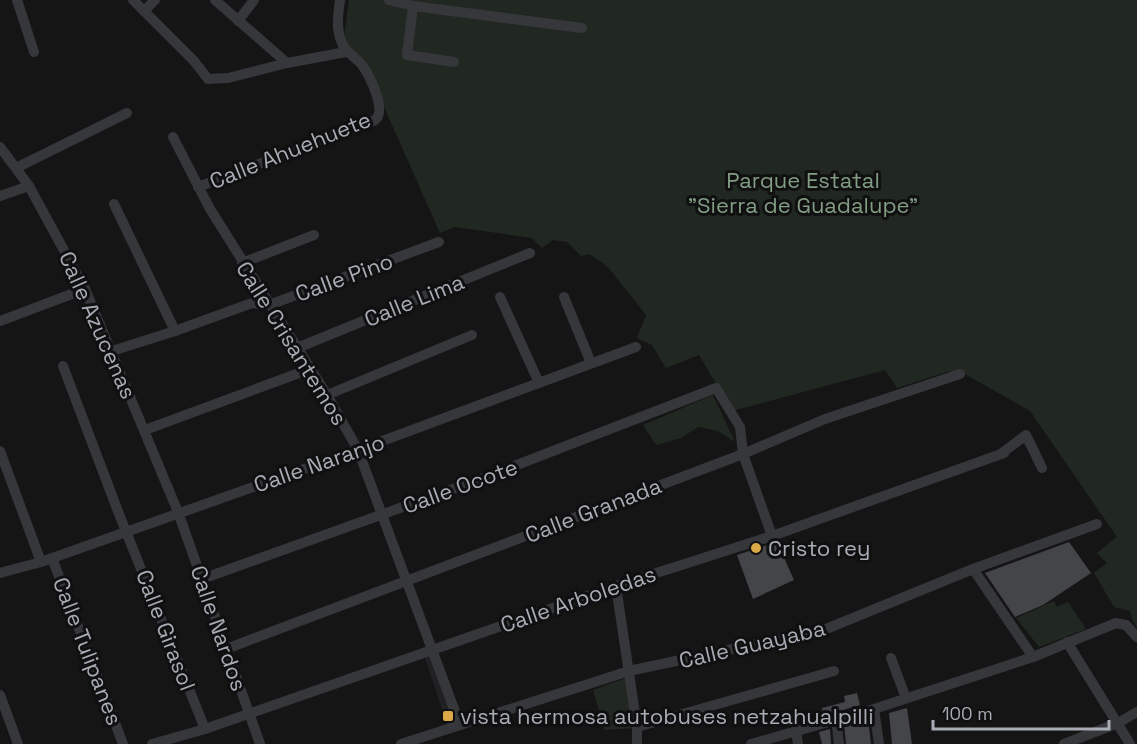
<svg xmlns="http://www.w3.org/2000/svg" width="1137" height="744" viewBox="0 0 1137 744" font-family="'Space Grotesk',sans-serif">
  <style>
    .built { fill: #212123 }
    .green { fill: #212822 }
    .building { fill: #444549 }
    .lines { fill: none; stroke-linecap: round; stroke-linejoin: round }
    .minor { stroke: #36373b; stroke-width: 10 }
    .poi-dot { fill: #dba848; stroke: #101011; stroke-width: 2 }
    .labels { text-anchor: middle; stroke-width: 6; stroke-linejoin: round; paint-order: stroke }
    .street-label { font-size: 22px; fill: #a8acb5; stroke: #101011 }
    .park-label { font-size: 22px; fill: #829d83; stroke: #101011 }
    .poi-label { font-size: 22px; fill: #a8acb5; stroke: #101011; text-anchor: start }
  </style>
  <rect width="100%" height="100%" fill="#151516"/>
  <path class="built" d="M431,651L457,723L448,727L424,655Z"/>
  <g class="green">
    <path d="M349,0H1137V627L1132,620L1130,611L1114,607L1094,573L1107,563L1097,553L1117,537L1030,411L963,373L947,372L897,388L885,370L732,411L699,355L666,368L652,345L637,338L646,315L608,267L590,254L581,256L567,242L553,240L542,248L532,238L455,227L440,233L365,64L343,45Z"/>
    <path d="M713,395L735,442L718,431L698,427L681,438L656,445L643,425Z"/>
    <path d="M1054,601L1057,607L1068,602L1086,629L1039,647L1016,618Z"/>
    <path d="M626,678L635,728L605,730L593,690Z"/>
  </g>
  <g class="building">
    <path d="M777,542L794,580L753,599L737,555Z"/>
    <path d="M1069,542L1091,573L1043,605L1015,617L985,573Z"/>
    <path d="M857,693L860,705L823,716L822,708L845,702L844,696Z"/>
    <path d="M907,708L912,744H892L889,713Z"/>
    <path d="M868,719L871,744H846L844,725Z"/>
    <path d="M830,729L831,744H822L819,732Z"/>
  </g>
  <g class="lines">
    <g class="minor">
      <path d="M17,0L34,52"/>
      <path d="M133,0L194,61L208,79L228,78L287,63L346,52"/>
      <path d="M215,0L287,63"/>
      <path d="M389,0L413,6L582,28"/>
      <path d="M413,6L407,55L454,62"/>
      <path d="M144,11L155,0"/>
      <path d="M238,21L254,0"/>
      <path d="M173,137L210,209L327,395L358,450L460,725"/>
      <path d="M0,147L29,186L85,289L178,512L260,744"/>
      <path d="M16,168L127,113"/>
      <path d="M198,187L375,120C387,111 370,76 362,65C355,56 345,53 341,41C336,27 338,15 340,0"/>
      <path d="M0,196L29,186"/>
      <path d="M114,204L175,331"/>
      <path d="M242,263L314,235"/>
      <path d="M500,297L539,383"/>
      <path d="M564,297L591,363"/>
      <path d="M0,321L85,289"/>
      <path d="M297,348L530,253"/>
      <path d="M112,351L175,331L252,303L269,305L439,242"/>
      <path d="M63,366L119,514L205,729"/>
      <path d="M327,395L472,335"/>
      <path d="M145,430L310,369"/>
      <path d="M0,451L41,562"/>
      <path d="M1002,453L1026,435L1042,468"/>
      <path d="M52,558L123,744"/>
      <path d="M973,569L1033,657"/>
      <path d="M0,573L41,562L358,450L636,347"/>
      <path d="M202,579L478,480L716,388L740,427L743,454L772,536"/>
      <path d="M616,586L637,727V744"/>
      <path d="M1067,642L1130,744"/>
      <path d="M226,649L743,454L825,419L960,374"/>
      <path d="M891,658L906,698"/>
      <path d="M0,695L18,744"/>
      <path d="M874,709L879,744"/>
      <path d="M836,719L839,744"/>
      <path d="M637,727L834,671"/>
      <path d="M796,731L798,744"/>
      <path d="M152,744L205,729L616,586L772,536L1004,453"/>
      <path d="M401,744L629,671L826,629L973,569L1097,524"/>
      <path d="M751,744L874,709L1033,657L1116,623L1126,625L1137,637"/>
      <path d="M1064,744L1118,723L1137,712"/>
    </g>
  </g>
  <g class="poi-dot">
    <circle cx="756" cy="548" r="6"/>
    <rect x="442" y="710" width="12" height="12" rx="3"/>
  </g>
  <g class="labels">
    <g class="street-label">
      <text transform="translate(290 150) rotate(-22)" y="8">Calle Ahuehuete</text>
      <text transform="translate(344 277) rotate(-20)" y="8">Calle Pino</text>
      <text transform="translate(414 300) rotate(-22)" y="8">Calle Lima</text>
      <text transform="translate(98 325) rotate(66)" y="8">Calle Azucenas</text>
      <text transform="translate(292 343) rotate(58)" y="8">Calle Crisantemos</text>
      <text transform="translate(319 463) rotate(-19)" y="8">Calle Naranjo</text>
      <text transform="translate(460 486) rotate(-20)" y="8">Calle Ocote</text>
      <text transform="translate(593 510) rotate(-21)" y="8">Calle Granada</text>
      <text transform="translate(578 599) rotate(-19)" y="8">Calle Arboledas</text>
      <text transform="translate(219 628) rotate(71)" y="8">Calle Nardos</text>
      <text transform="translate(166 630) rotate(69)" y="8">Calle Girasol</text>
      <text transform="translate(752 644) rotate(-13)" y="8">Calle Guayaba</text>
      <text transform="translate(88 651) rotate(69)" y="8">Calle Tulipanes</text>
    </g>
    <g class="park-label">
      <text x="803" y="188">Parque Estatal<tspan x="803" dy="25">"Sierra de Guadalupe"</tspan></text>
    </g>
    <g class="poi-label">
      <text x="768" y="556">Cristo rey</text>
      <text x="460" y="724">vista hermosa autobuses netzahualpilli</text>
    </g>
  </g>
  <path d="M933 720v9h176v-9" fill="none" stroke="#a8acb5" stroke-width="3"/>
  <text x="942" y="720" font-size="18" fill="#a8acb5" stroke="#101011" stroke-width="4.5" paint-order="stroke">100 m</text>
</svg>
